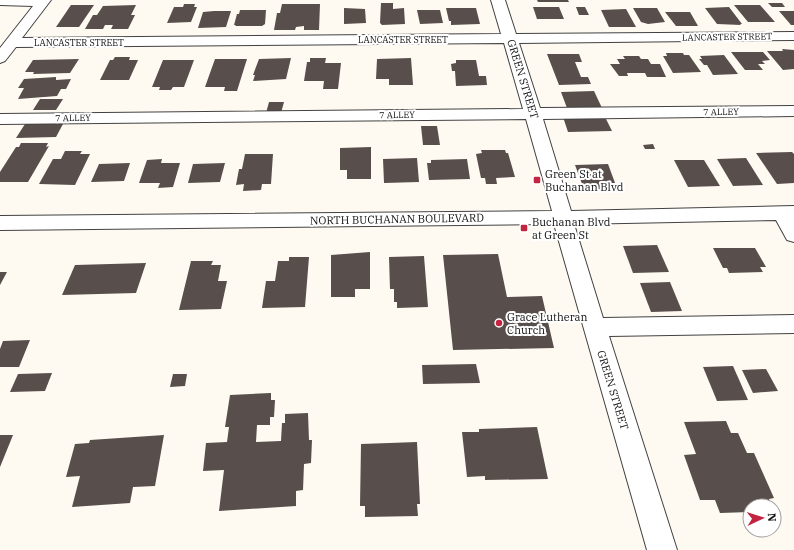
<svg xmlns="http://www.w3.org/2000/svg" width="794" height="550" viewBox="0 0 794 550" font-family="'IBM Plex Serif',serif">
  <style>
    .building { fill: #584e4b }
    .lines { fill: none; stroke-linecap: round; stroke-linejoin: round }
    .minor-casing { stroke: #424242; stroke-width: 2 }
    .minor { fill: #fff; fill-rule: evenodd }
    .poi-dot { fill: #c32442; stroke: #fff; stroke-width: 1.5 }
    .labels { text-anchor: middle; stroke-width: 4; stroke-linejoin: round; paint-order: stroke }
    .far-street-label { font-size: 9px; fill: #0f0f0f; stroke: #fff }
    .street-label { font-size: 11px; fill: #0f0f0f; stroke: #fff }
    .poi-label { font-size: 11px; fill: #0f0f0f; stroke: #fff; text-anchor: start }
  </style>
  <rect width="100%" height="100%" fill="#fffaf1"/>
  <g class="building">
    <path d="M537,0H568L569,2H538Z"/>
    <path d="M381,3H393V9L404,8L405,24L382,25L380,23Z"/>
    <path d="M768,3H782L785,7H772Z"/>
    <path d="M184,4H195L194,7H197L191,22L167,23L174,7H183Z"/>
    <path d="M282,4H320L319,30H304V26L296,27L295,30H274L277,13H280Z"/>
    <path d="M71,5H94L79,27H56Z"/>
    <path d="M136,5L131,15H135L128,29H111L113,25H105L103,29H85L93,15H97L103,6Z"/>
    <path d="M734,5H760L775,22H748Z"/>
    <path d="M533,7H559L564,19H537Z"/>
    <path d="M576,7H585L589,15H579Z"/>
    <path d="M729,7L742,24H740L741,25L717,24L705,8Z"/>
    <path d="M344,8L365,9L366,23L344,24Z"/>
    <path d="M446,8H476L480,24L451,25V21H449Z"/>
    <path d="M633,8H657L665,22L648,24L641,22Z"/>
    <path d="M626,9L636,27H609L601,10Z"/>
    <path d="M240,10H266L265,24L262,26H235L236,25H234L237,14H239Z"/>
    <path d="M417,10H440L443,23L420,24Z"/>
    <path d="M214,11H231L226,27L198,28L203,12Z"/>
    <path d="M779,11H794V25H791Z"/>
    <path d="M665,12H690L698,26H676Z"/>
    <path d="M782,49L794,50V69L783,70L767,51H783Z"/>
    <path d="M731,52H763L770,60L762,61L765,64H758L763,70H745Z"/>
    <path d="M666,53H683L684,55H689L701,72L673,73L663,56H667Z"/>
    <path d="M547,54H579L582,62H575L581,77H588L591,84L559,85Z"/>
    <path d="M724,55L738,74L713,75L707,65H704L699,59H702L700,56Z"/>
    <path d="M623,56H639L641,59H648L651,64H660L666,77H647L645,73H627L628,76H619L610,64H620L617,59H625Z"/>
    <path d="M115,57H130L129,60H138L129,80H100L110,60H113Z"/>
    <path d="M291,58L286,79L253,81L255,75H253L259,59Z"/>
    <path d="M310,58H326L325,63H341L338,89H323L324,81H304L307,62H310Z"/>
    <path d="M411,58L413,85H389V79H376L377,59Z"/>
    <path d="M79,59L70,73L33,74L34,72H25L33,60Z"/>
    <path d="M215,59H247L237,91H224L225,87H205Z"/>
    <path d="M163,60H194L184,87H173L171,90H159L160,87H152Z"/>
    <path d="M456,60H476L479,76H486L487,85L456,86L455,71H452L451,64L456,63Z"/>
    <path d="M56,77V80L71,79L66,89H61L57,96L18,99L24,88H18L24,79Z"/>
    <path d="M594,91L602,108H567L561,92Z"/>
    <path d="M40,99H63L56,110H33Z"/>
    <path d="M269,102H284L281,113H266Z"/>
    <path d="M563,117H605L612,131L568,132Z"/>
    <path d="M25,124H63L56,137L16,138Z"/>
    <path d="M421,126H437L440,145H423Z"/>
    <path d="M21,143H48L46,147L49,146L28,182H0V172L16,147H19Z"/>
    <path d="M653,144L655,149H645L643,145Z"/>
    <path d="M371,147V179H347V170H340V148Z"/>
    <path d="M481,150H505L506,153H508L515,177L496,178L497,184H486L485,178H481L476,154L482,153Z"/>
    <path d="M65,151H82L80,154H90L75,185L39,184L53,159H61Z"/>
    <path d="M792,152L794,154V183L777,184L756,153Z"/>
    <path d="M245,154H273L271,184H262L261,190L243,191L244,184L236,185L239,169H242Z"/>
    <path d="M417,158L419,182L384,183L383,159Z"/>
    <path d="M746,158L763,185L733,186L717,159Z"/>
    <path d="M162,159L161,163H180L173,187L158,188L160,183H139L147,160Z"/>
    <path d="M467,159L470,179L429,180L427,163H431V160Z"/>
    <path d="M674,160H704L720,186L688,187Z"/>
    <path d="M130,163L124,181L91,182L99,164Z"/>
    <path d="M225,163L220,182L188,183L193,164Z"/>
    <path d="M608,164L618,191L585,192L575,165Z"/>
    <path d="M657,245L669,272L633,273L623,246Z"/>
    <path d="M713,248H755L766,267H760L763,272L729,273L727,268H723Z"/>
    <path d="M370,252V289H355V297H331V255Z"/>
    <path d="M498,254L507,297L542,296L554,348L453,350L443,255Z"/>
    <path d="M424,256L428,307L397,308V302H394V289H390L389,257Z"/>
    <path d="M289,257H309L305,307L262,308L266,281H275L278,261H289Z"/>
    <path d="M191,261H213L211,265H221L218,281H227L221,309L179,310Z"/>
    <path d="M146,263L136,293L62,295L75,265Z"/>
    <path d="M0,272H7L0,285Z"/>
    <path d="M670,282L682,311L651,312L640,283Z"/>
    <path d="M30,340L19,367H0V349L3,341Z"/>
    <path d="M476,364L480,383L423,384L422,365Z"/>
    <path d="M733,366L748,400L717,401L703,367Z"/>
    <path d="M766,369L778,391L753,393L742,370Z"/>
    <path d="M52,373L45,391L10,392L18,374Z"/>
    <path d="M173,374H187L185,386L170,387Z"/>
    <path d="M271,393V400H275L274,417H270V425H257L256,442L281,441L282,423H285V414L308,413L309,440H312L311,463L304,464L303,490L296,491V506L219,511L224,470L203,471L206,443L227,442L229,427H225L230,395Z"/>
    <path d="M726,421L731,433H738L747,453H754L774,498L769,499L772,506H750V512L720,513L715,500H700L684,455L696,454L684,422Z"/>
    <path d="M537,427L548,479L485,480V476L467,477L462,432H479V429Z"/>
    <path d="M0,435H13L0,467Z"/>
    <path d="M164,435L155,486L133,487L130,503L72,507L80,476L66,477L75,444L89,443L90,440Z"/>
    <path d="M417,442L420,504H417L418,516L365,517V506H360L361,444Z"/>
  </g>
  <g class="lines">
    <defs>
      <path id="minor" d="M0,0H51L22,38L501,34L491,0H505L516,34L794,32V40L519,43L540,108L794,106V116L543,119L571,211L794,206V242L787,240L776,220L574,224L603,318L794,315V333L609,336L677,550H647L554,224L0,230V216L552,211L526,119L0,124V114L523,109L504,43L16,47L5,61L0,63V48L33,6L0,5Z"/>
    </defs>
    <use href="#minor" class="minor-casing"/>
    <use href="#minor" class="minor"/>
  </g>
  <g class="poi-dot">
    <rect x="533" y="176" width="8" height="8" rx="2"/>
    <rect x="520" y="224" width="8" height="8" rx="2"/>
    <circle cx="499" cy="323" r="4"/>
  </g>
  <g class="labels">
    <g class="far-street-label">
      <text transform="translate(727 37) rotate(-1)" y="3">LANCASTER STREET</text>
      <text x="403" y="43">LANCASTER STREET</text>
      <text x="79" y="46">LANCASTER STREET</text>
      <text transform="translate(721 112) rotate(-1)" y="3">7 ALLEY</text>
      <text transform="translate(397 115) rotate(-1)" y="3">7 ALLEY</text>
      <text transform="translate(73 118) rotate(-1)" y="3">7 ALLEY</text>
    </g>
    <g class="street-label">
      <text transform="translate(523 79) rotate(73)" y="4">GREEN STREET</text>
      <text transform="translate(397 219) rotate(-1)" y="4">NORTH BUCHANAN BOULEVARD</text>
      <text transform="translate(613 390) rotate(73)" y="4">GREEN STREET</text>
    </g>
    <g class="poi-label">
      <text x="545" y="178">Green St at<tspan x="545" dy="13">Buchanan Blvd</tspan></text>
      <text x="532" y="226">Buchanan Blvd<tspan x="532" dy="13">at Green St</tspan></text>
      <text x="507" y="321">Grace Lutheran<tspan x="507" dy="13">Church</tspan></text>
    </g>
  </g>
  <g transform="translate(762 518) rotate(86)"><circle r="19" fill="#ffffff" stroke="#9f9f9f"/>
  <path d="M0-3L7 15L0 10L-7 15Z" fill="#c32442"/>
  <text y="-6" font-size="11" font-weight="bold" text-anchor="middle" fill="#0f0f0f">N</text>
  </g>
</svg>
